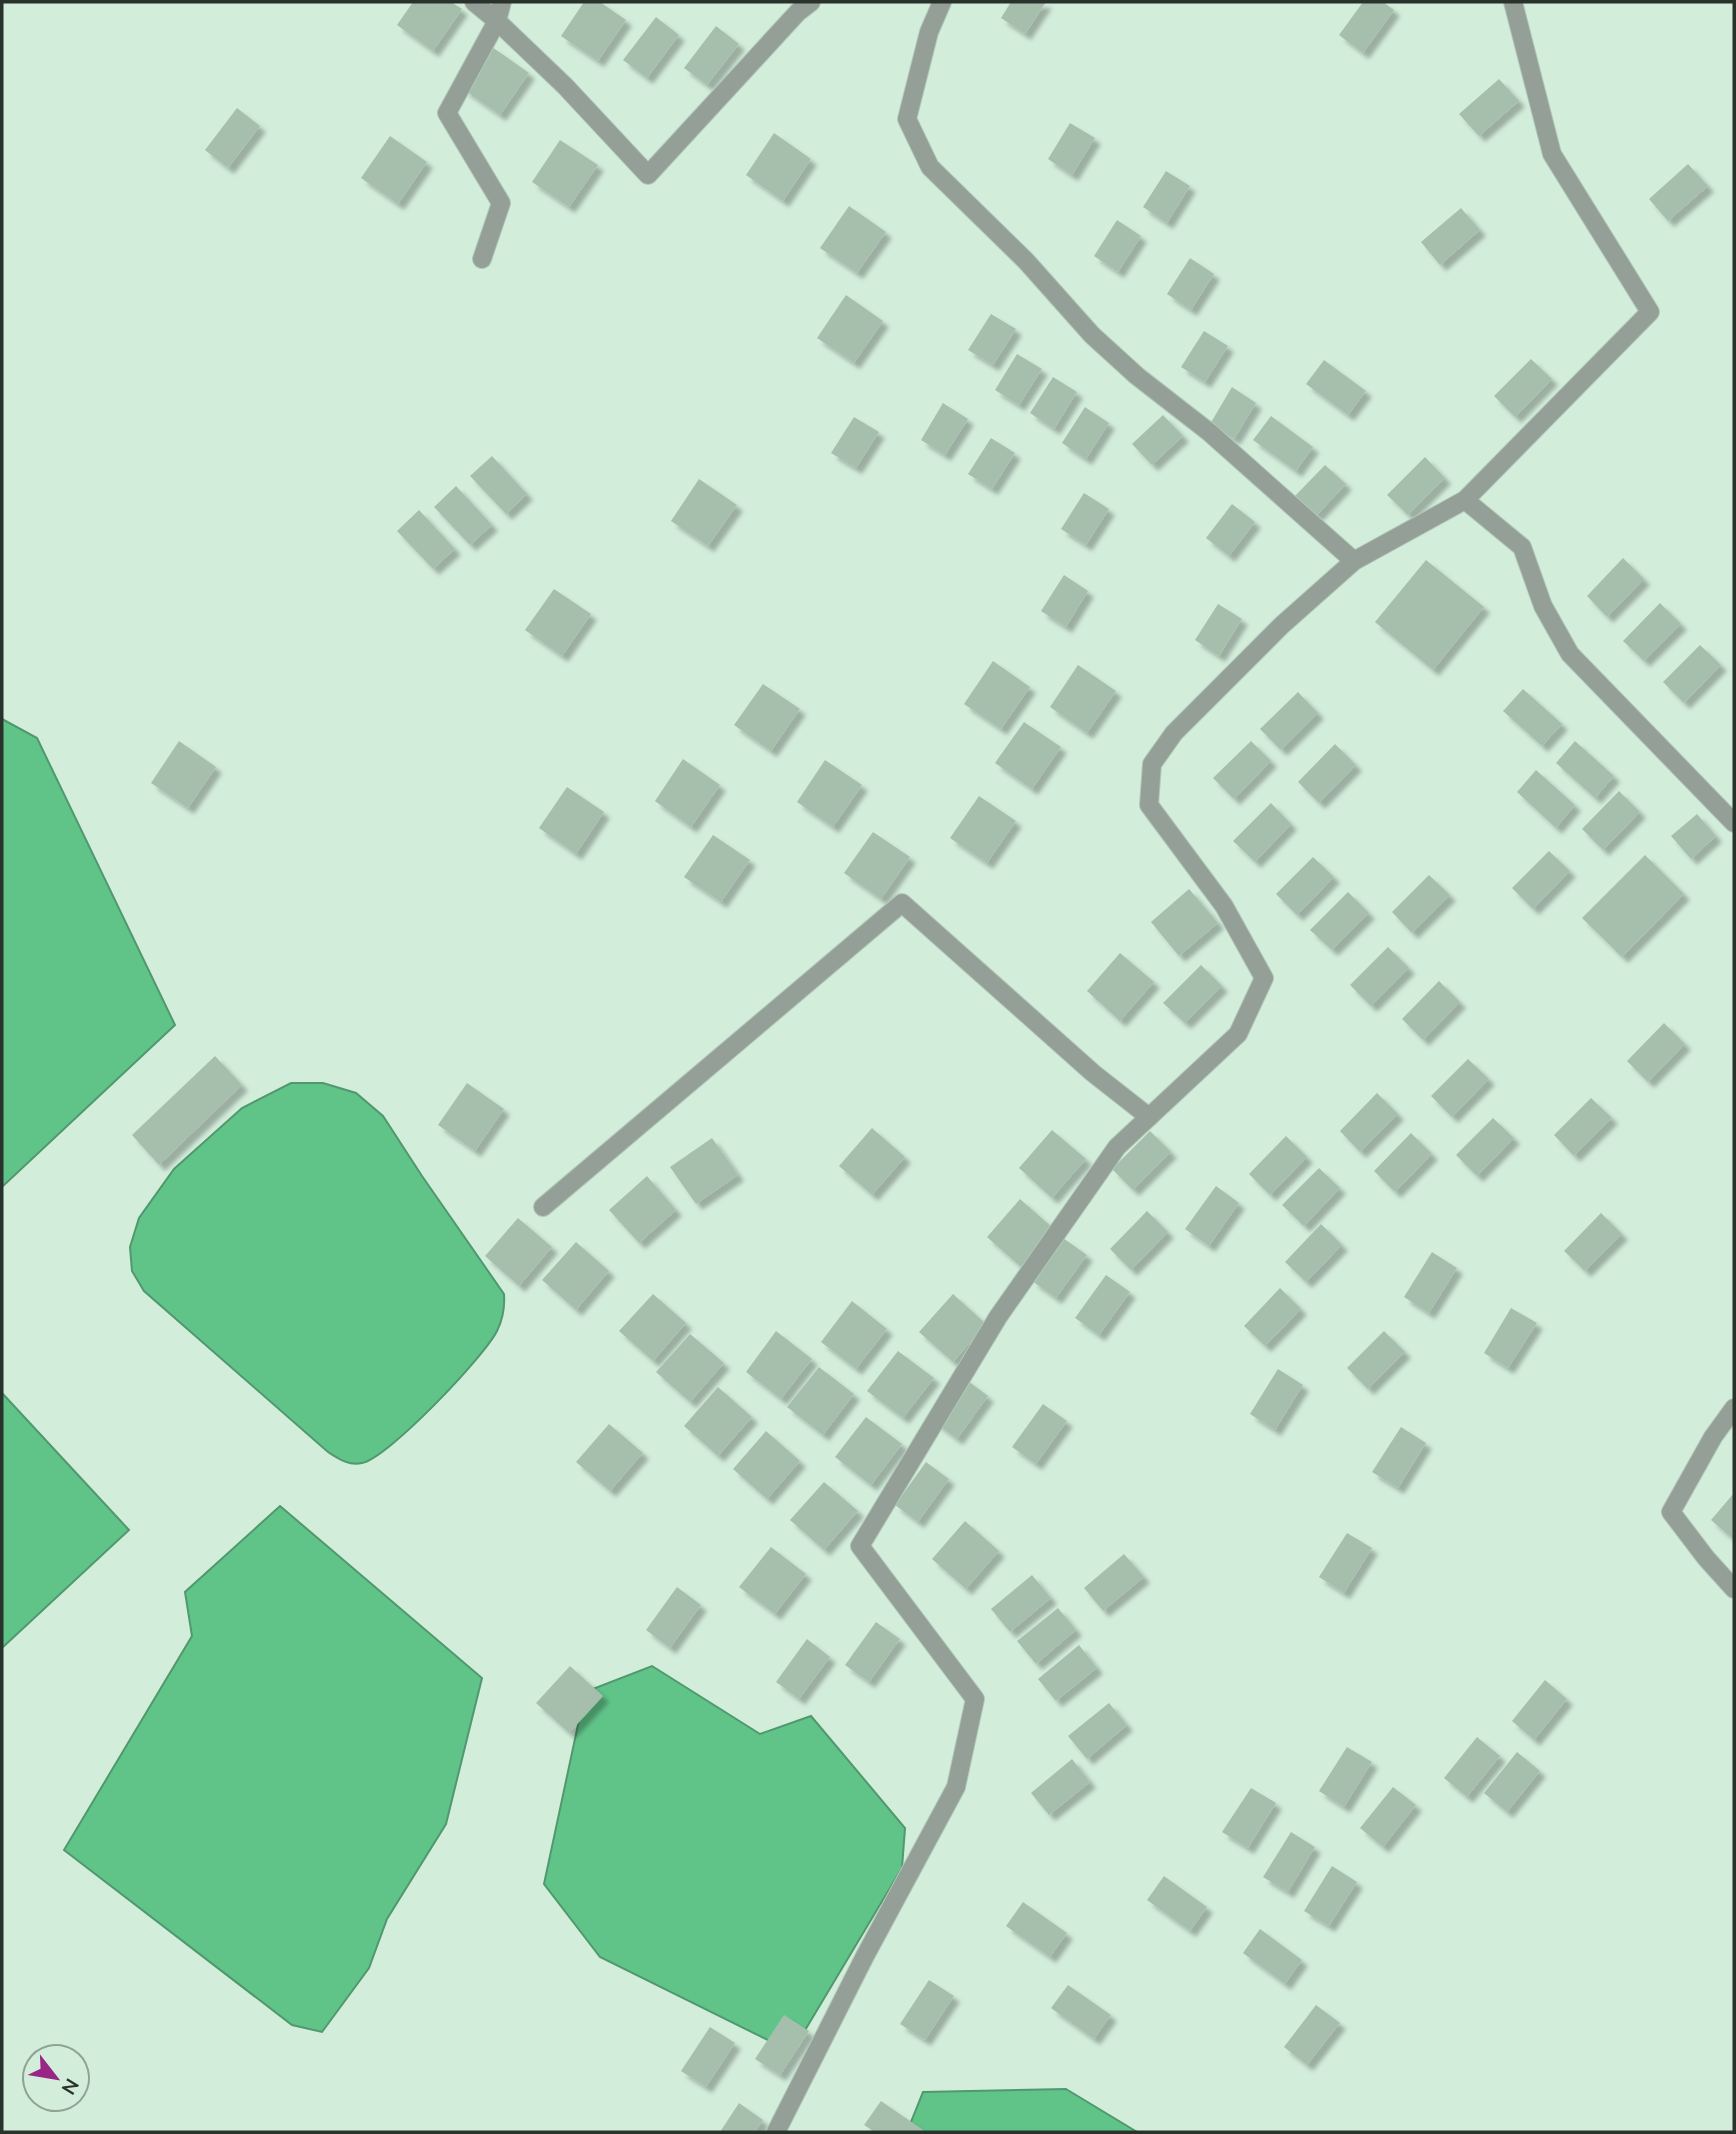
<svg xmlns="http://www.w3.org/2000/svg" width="1736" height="2134" viewBox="0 0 1736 2134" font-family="Mulish,sans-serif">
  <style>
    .water { fill: #60c489; stroke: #50986d; stroke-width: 2 }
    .building { fill: #a6bfad; filter: url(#shadow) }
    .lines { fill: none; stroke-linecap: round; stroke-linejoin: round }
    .street-casing { stroke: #b1c8b8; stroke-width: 20 }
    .street { stroke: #949f97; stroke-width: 18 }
  </style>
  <defs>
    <filter id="shadow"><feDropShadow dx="6" dy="6" stdDeviation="2" flood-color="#0004"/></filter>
  </defs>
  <rect width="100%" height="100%" fill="#d3eddb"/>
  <g class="water">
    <path d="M2,719L37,738L175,1025L2,1187Z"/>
    <path d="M291,1083H323L356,1093L383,1116L422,1176L504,1294C505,1308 503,1319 497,1331C484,1357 388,1458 362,1463C349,1466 339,1459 328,1452L144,1291L132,1271L130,1247L139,1218L174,1169L242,1108Z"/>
    <path d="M2,1393L129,1530L2,1648Z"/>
    <path d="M280,1506L482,1678L446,1824L387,1919L369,1968L322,2032L292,2025L64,1850L192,1636L185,1592Z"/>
    <path d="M652,1666L760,1734L811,1716L905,1828L902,1868L792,2052L600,1957L544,1884L585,1692Z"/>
    <path d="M1066,2089L1137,2132H907L923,2092Z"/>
  </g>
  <g class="building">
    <path d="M413,2H451L462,9L433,51L397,25Z"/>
    <path d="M584,2H600L626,20L598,61L561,36Z"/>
    <path d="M1011,2H1046L1025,34L1001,18Z"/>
    <path d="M1363,2H1383L1394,10L1363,53L1339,35Z"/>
    <path d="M656,17L679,35L647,78L623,60Z"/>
    <path d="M716,26L739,44L707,85L684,68Z"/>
    <path d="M492,47L529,73L500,115L463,89Z"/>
    <path d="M1499,79L1519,101L1479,136L1459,114Z"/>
    <path d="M237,108L260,126L228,168L205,150Z"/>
    <path d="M1070,123L1095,138L1072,175L1048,159Z"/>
    <path d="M774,133L811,159L783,201L746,175Z"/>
    <path d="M390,136L427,162L398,204L361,178Z"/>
    <path d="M560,140L598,165L569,207L532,182Z"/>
    <path d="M1688,164L1708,186L1668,221L1649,199Z"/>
    <path d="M1166,171L1190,186L1167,223L1143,207Z"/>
    <path d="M849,206L886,232L857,273L820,248Z"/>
    <path d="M1461,208L1480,230L1440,265L1421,242Z"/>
    <path d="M1117,220L1141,236L1118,272L1094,256Z"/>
    <path d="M1190,258L1214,274L1191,310L1167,294Z"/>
    <path d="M846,295L883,321L854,363L817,338Z"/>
    <path d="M991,314L1016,329L993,365L968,350Z"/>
    <path d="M1204,331L1228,346L1205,382L1181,367Z"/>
    <path d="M1017,354L1042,369L1019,405L995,390Z"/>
    <path d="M1531,359L1552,379L1515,417L1494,396Z"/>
    <path d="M1324,360L1366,391L1348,415L1306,384Z"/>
    <path d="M1053,377L1077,392L1054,429L1030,413Z"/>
    <path d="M1232,387L1256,403L1234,439L1210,424Z"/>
    <path d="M943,403L968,419L945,455L921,440Z"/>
    <path d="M1085,407L1109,423L1086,459L1062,443Z"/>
    <path d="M1163,415L1183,436L1152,465L1132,444Z"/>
    <path d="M1271,416L1313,447L1296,471L1253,440Z"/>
    <path d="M854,417L879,432L856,468L831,453Z"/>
    <path d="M991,438L1015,453L992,489L968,474Z"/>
    <path d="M492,456L527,494L506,514L470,476Z"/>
    <path d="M1425,457L1445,478L1408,515L1387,495Z"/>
    <path d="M1325,465L1346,484L1316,516L1295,496Z"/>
    <path d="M699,479L737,505L708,546L671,521Z"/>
    <path d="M456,486L492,525L470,545L434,507Z"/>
    <path d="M1084,493L1109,509L1086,545L1061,529Z"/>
    <path d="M1232,504L1255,522L1229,556L1206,538Z"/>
    <path d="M419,510L455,549L433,569L397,531Z"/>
    <path d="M1623,558L1644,579L1607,617L1587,596Z"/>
    <path d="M1426,560L1484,607L1433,670L1375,622Z"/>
    <path d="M1064,575L1088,591L1066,627L1041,611Z"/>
    <path d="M554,589L591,614L562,656L525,630Z"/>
    <path d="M1660,603L1681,624L1644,661L1623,641Z"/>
    <path d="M1218,604L1242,619L1219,656L1195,640Z"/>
    <path d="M1700,645L1721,665L1684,703L1663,682Z"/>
    <path d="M993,661L1030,687L1001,729L964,704Z"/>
    <path d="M1078,665L1116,691L1087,733L1050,707Z"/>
    <path d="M763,684L800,709L771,751L734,725Z"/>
    <path d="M1523,689L1562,724L1542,746L1503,711Z"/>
    <path d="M1298,692L1318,713L1281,750L1260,729Z"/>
    <path d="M1024,722L1061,747L1032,789L995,763Z"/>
    <path d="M179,741L216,767L188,808L151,783Z"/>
    <path d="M1251,741L1271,761L1234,799L1213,778Z"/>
    <path d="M1575,741L1614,776L1595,798L1556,763Z"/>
    <path d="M1335,744L1356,765L1319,803L1298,782Z"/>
    <path d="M683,759L720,785L691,827L655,801Z"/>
    <path d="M825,760L862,785L833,827L797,802Z"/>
    <path d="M1536,770L1575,805L1556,828L1517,792Z"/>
    <path d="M567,787L604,812L576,854L539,828Z"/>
    <path d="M1619,791L1640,812L1603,850L1582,829Z"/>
    <path d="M979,796L1016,821L987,863L950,838Z"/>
    <path d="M1271,803L1291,824L1255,862L1233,841Z"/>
    <path d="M1697,814L1716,836L1691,859L1671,836Z"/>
    <path d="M873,832L910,857L881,899L844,873Z"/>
    <path d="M713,835L750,860L721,902L684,877Z"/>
    <path d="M1549,851L1570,871L1533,909L1512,888Z"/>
    <path d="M1645,855L1684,894L1622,957L1582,918Z"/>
    <path d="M1313,857L1334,877L1297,915L1276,894Z"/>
    <path d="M1429,875L1450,895L1412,933L1392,912Z"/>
    <path d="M1189,889L1218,923L1179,956L1151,922Z"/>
    <path d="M1348,892L1369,913L1332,950L1310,930Z"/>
    <path d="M1388,947L1409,968L1371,1006L1350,985Z"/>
    <path d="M1120,953L1154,982L1120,1021L1087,991Z"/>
    <path d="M1201,965L1222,986L1185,1023L1163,1003Z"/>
    <path d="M1439,981L1460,1002L1423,1040L1402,1019Z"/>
    <path d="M1664,1023L1685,1044L1648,1082L1627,1061Z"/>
    <path d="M215,1056L242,1085L159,1165L132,1135Z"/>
    <path d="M1468,1059L1489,1079L1452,1117L1431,1096Z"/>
    <path d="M467,1083L504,1109L475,1151L438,1125Z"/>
    <path d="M1377,1093L1398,1114L1360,1152L1340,1131Z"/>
    <path d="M1591,1098L1612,1118L1574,1156L1554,1135Z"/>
    <path d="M1493,1118L1514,1138L1477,1176L1456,1155Z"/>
    <path d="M872,1128L905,1157L872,1195L839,1166Z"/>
    <path d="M1052,1130L1086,1159L1052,1198L1019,1168Z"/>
    <path d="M1150,1131L1171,1152L1133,1190L1112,1169Z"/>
    <path d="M1411,1133L1432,1154L1395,1192L1374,1171Z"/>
    <path d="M1286,1136L1307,1157L1270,1195L1249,1174Z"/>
    <path d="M712,1138L738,1175L696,1204L670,1167Z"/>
    <path d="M1319,1168L1340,1188L1304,1226L1282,1205Z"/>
    <path d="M647,1176L676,1210L639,1243L609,1210Z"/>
    <path d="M1216,1186L1239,1203L1209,1246L1185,1229Z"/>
    <path d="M1020,1199L1054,1229L1021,1267L987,1237Z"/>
    <path d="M1147,1211L1168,1232L1131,1270L1110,1249Z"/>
    <path d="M1601,1213L1622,1234L1585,1271L1564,1251Z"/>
    <path d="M518,1218L552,1247L519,1286L485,1256Z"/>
    <path d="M1321,1224L1342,1245L1306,1282L1285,1262Z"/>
    <path d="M1063,1238L1087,1255L1056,1298L1032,1281Z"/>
    <path d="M576,1242L609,1271L576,1310L542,1280Z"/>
    <path d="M1432,1252L1457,1268L1429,1313L1404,1297Z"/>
    <path d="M1106,1275L1130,1292L1099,1335L1075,1318Z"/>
    <path d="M1280,1288L1301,1309L1265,1346L1244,1326Z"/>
    <path d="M653,1294L686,1323L653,1361L619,1331Z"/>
    <path d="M953,1294L986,1324L953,1362L919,1332Z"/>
    <path d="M852,1301L887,1329L856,1369L821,1342Z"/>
    <path d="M1511,1308L1537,1323L1508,1368L1484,1353Z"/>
    <path d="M776,1331L812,1359L781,1399L746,1372Z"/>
    <path d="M1384,1331L1405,1352L1368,1389L1347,1368Z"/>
    <path d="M690,1334L724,1363L690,1402L656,1372Z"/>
    <path d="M898,1351L934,1378L903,1418L867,1391Z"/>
    <path d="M819,1367L854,1394L823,1435L787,1407Z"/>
    <path d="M1278,1369L1303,1385L1275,1430L1250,1414Z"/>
    <path d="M964,1378L988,1396L957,1439L933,1421Z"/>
    <path d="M718,1387L752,1417L718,1456L684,1426Z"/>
    <path d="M1043,1404L1067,1421L1036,1464L1012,1447Z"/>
    <path d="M866,1417L902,1444L871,1485L835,1457Z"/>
    <path d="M609,1424L643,1453L610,1491L576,1462Z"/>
    <path d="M1401,1427L1426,1443L1398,1488L1372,1472Z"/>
    <path d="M766,1431L800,1461L767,1499L733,1469Z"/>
    <path d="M926,1462L949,1479L918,1522L895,1505Z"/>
    <path d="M824,1482L858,1511L824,1550L790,1520Z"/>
    <path d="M1734,1493V1540L1711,1520Z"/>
    <path d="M965,1521L999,1551L966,1589L932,1559Z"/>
    <path d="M1347,1533L1372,1548L1344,1593L1319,1577Z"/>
    <path d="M771,1547L806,1574L775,1614L739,1587Z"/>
    <path d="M1124,1554L1144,1577L1103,1611L1084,1588Z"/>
    <path d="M1032,1575L1051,1598L1010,1632L991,1609Z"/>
    <path d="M677,1587L701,1605L670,1648L646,1630Z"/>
    <path d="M1058,1608L1076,1630L1036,1664L1017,1641Z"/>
    <path d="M876,1622L900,1639L869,1682L845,1665Z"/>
    <path d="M807,1639L830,1657L799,1699L776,1682Z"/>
    <path d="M1079,1645L1097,1668L1056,1701L1038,1679Z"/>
    <path d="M570,1666L603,1696L569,1733L536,1703Z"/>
    <path d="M1545,1680L1567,1699L1534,1740L1512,1721Z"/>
    <path d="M1109,1703L1127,1725L1087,1759L1068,1736Z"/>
    <path d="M1477,1737L1500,1756L1467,1797L1444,1778Z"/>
    <path d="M1347,1747L1372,1762L1344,1807L1319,1791Z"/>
    <path d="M1517,1752L1540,1771L1507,1812L1484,1793Z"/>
    <path d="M1072,1759L1090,1782L1049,1815L1031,1793Z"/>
    <path d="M1393,1787L1416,1805L1383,1847L1360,1828Z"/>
    <path d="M1251,1788L1276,1803L1248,1848L1222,1832Z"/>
    <path d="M1291,1832L1315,1847L1288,1892L1263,1877Z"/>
    <path d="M1332,1866L1357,1882L1329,1926L1304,1911Z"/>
    <path d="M1164,1876L1207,1907L1190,1931L1147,1900Z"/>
    <path d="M1023,1902L1067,1933L1050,1957L1006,1926Z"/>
    <path d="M1260,1929L1302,1960L1285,1984L1243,1953Z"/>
    <path d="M929,1980L954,1996L925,2040L900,2024Z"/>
    <path d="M1068,1985L1111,2015L1094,2039L1051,2008Z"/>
    <path d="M1316,2005L1340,2023L1307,2065L1284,2047Z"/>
    <path d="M784,2015L809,2031L780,2075L755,2059Z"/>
    <path d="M710,2027L735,2043L706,2087L681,2071Z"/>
    <path d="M881,2101L926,2132H875L864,2125Z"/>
    <path d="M739,2103L763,2120L755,2132H720Z"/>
  </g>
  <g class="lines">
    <defs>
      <g id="street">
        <path d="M474,2L497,21L447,113L501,203L482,259"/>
        <path d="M502,2L497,21L565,86L648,175L798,12L811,2"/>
        <path d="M942,2L929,32L907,119L930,167L1026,261L1092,335L1137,376L1209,432L1354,561"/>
        <path d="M1465,500L1522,547L1543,606L1570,654L1734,823"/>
        <path d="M543,1207L902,903L1093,1073L1149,1117"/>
        <path d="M1734,1408L1713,1437L1671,1512L1706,1558L1734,1589"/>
        <path d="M776,2132L865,1956L956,1787L975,1699L860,1546L998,1317L1117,1147L1238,1034L1264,978L1224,906L1149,805L1152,764L1174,733L1282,625L1354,561L1465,500L1650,312L1552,154L1513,2"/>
      </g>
    </defs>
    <use href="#street" class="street-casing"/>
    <use href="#street" class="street"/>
  </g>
  <rect width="1736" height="2134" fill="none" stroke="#29332c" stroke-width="7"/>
  <g transform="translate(56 2078) rotate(121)"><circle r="33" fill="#d3eddb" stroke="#8fa395" stroke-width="2"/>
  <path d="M0-5L12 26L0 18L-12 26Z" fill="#972685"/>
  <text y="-10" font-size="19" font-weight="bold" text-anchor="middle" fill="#29332c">N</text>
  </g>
</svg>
